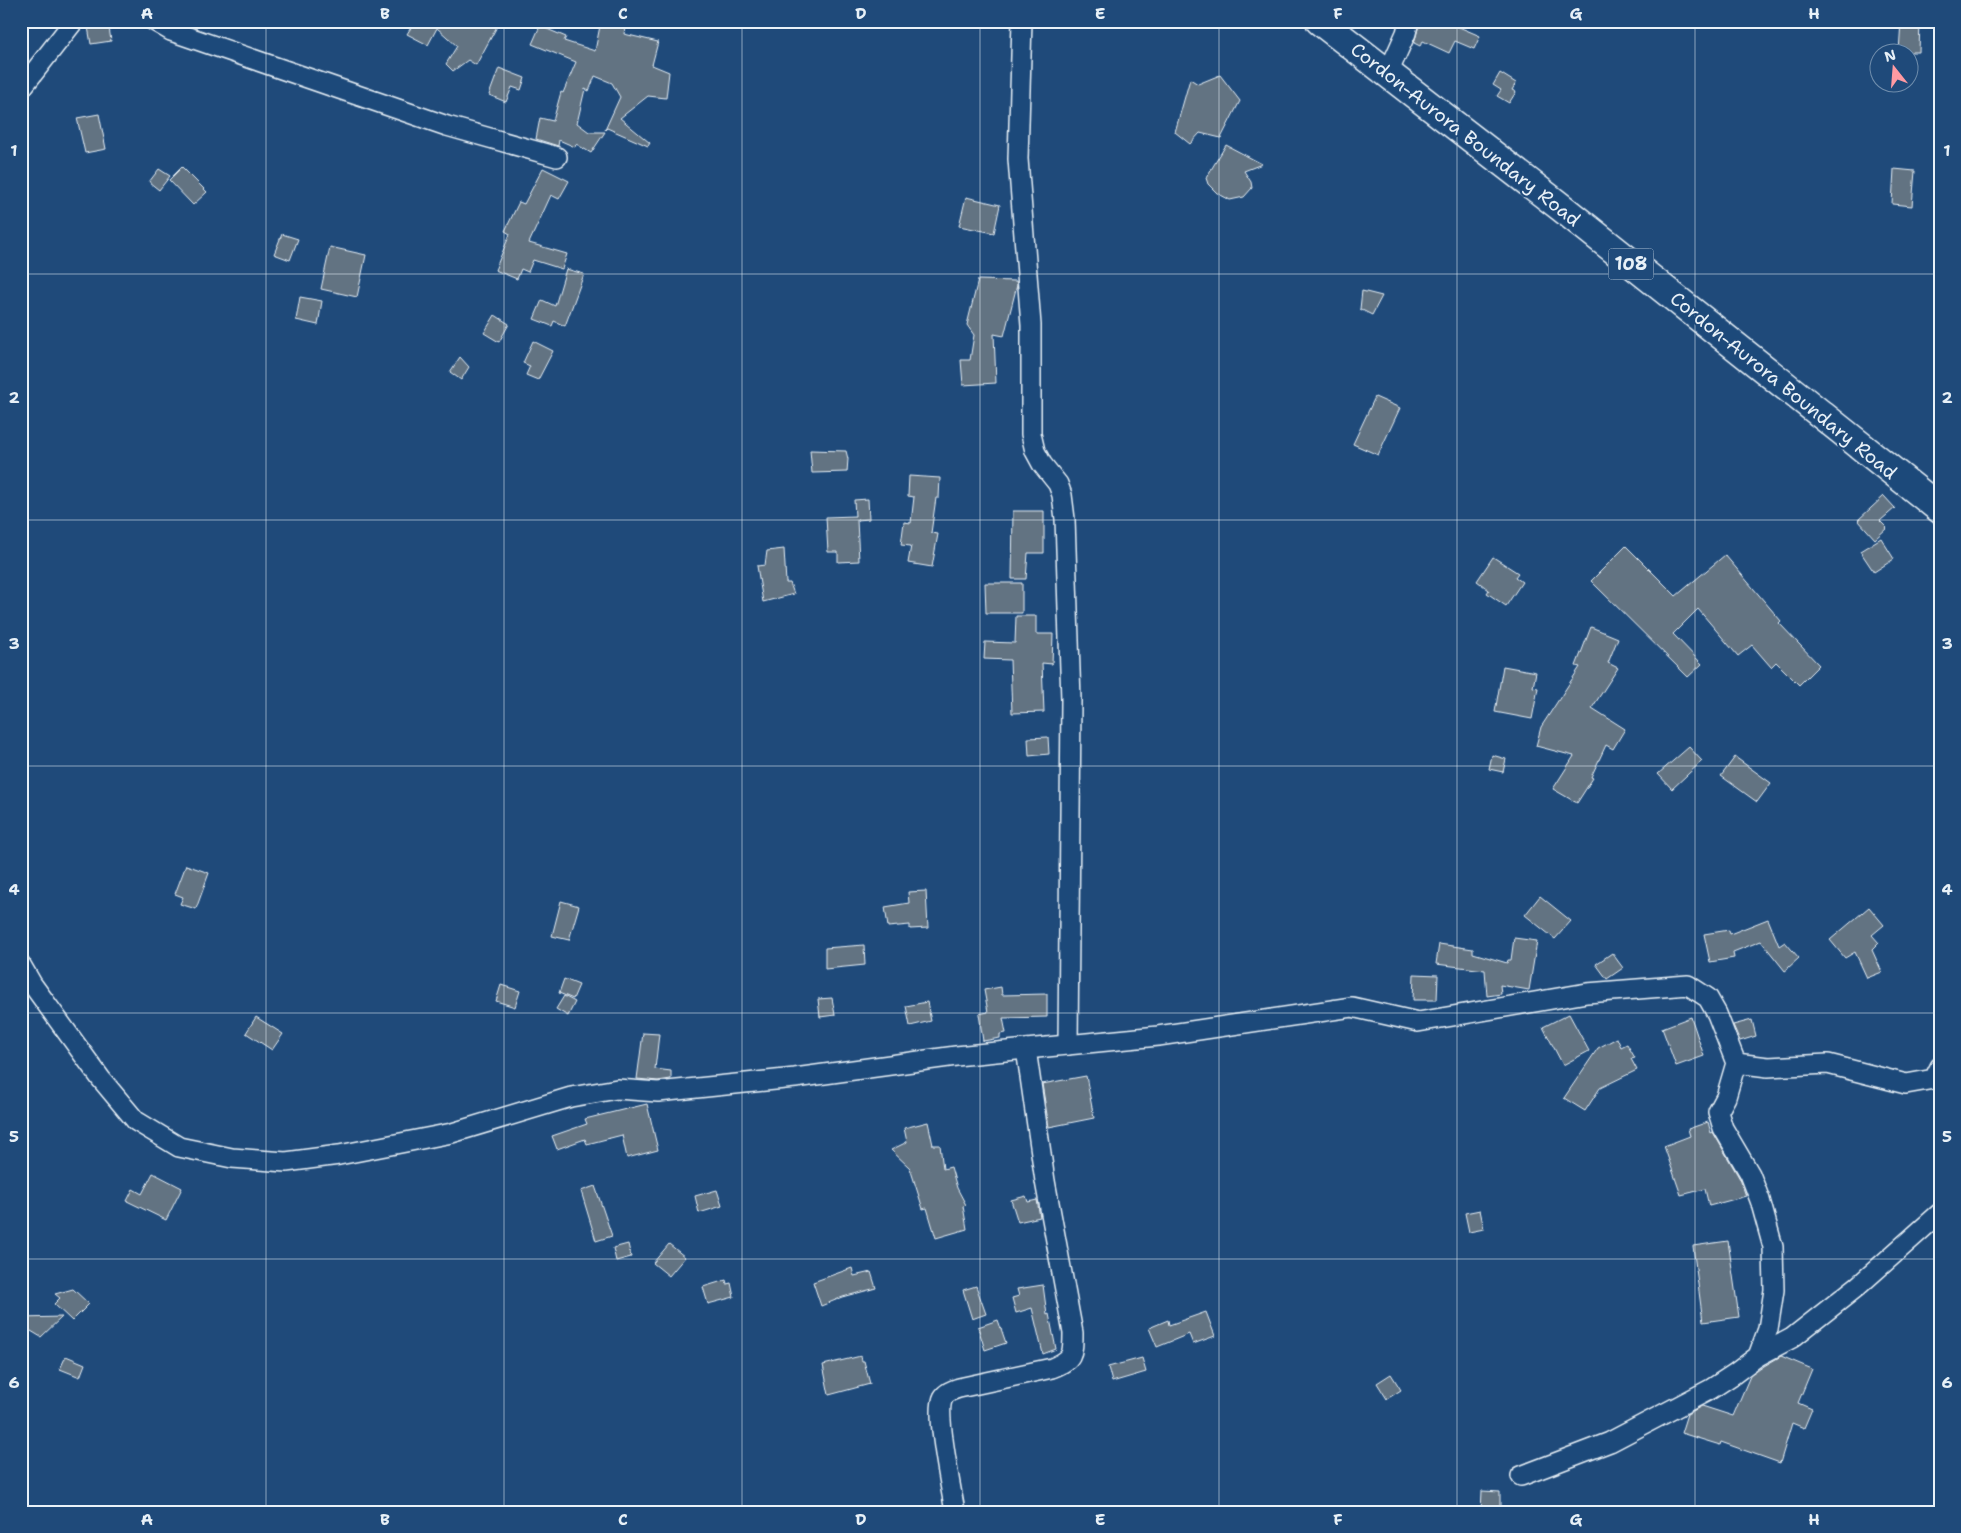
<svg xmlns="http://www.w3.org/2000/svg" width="1961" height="1533" viewBox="0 0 1961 1533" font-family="'Shantell Sans',sans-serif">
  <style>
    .building { fill: #627382; stroke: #e8f1f8 }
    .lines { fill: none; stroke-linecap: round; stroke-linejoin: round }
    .minor-casing { stroke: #e8f1f8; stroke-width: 22 }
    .primary-casing { stroke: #e8f1f8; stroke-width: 31 }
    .minor { stroke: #1f4a7a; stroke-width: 19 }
    .primary { stroke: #1f4a7a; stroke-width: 28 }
    .grid { fill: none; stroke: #e8f1f8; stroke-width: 1; stroke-opacity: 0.55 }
    .labels { text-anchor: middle; stroke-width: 4; stroke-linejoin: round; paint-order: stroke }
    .shield { fill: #1f4a7a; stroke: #acbfd2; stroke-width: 1 }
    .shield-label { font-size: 18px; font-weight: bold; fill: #e8f1f8 }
    .street-label { font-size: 19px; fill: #e8f1f8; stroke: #1f4a7a }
    .neatline { fill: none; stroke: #e8f1f8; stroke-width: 2 }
    .grid-label { font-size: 16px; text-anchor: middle; font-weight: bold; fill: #e8f1f8 }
  </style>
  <rect width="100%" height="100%" fill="#1f4a7a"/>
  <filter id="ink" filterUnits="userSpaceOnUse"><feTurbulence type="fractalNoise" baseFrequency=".02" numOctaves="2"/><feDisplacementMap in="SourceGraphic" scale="10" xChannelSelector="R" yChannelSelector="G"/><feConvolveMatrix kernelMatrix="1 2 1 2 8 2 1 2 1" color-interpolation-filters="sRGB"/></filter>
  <g filter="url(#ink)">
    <g class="building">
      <path d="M87,21H108L111,41L91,44Z"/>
      <path d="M415,21H500L476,65L468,60L453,71L446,64L457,46L437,28L428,45L407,34Z"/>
      <path d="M601,21H626L624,34L658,42L652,65L669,72L666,98L648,96L620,118L650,143L648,146L607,128L605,130L620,97L612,83L595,76L589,91L585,89L577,123L589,132H605L591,153L576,144L575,147L559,140L558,146L536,139L540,118L553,121L561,92L563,93L576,62L532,44L540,26L566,37L564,41L595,51Z"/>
      <path d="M1420,21H1445L1480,36L1474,49L1455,41L1449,53L1423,41L1420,46L1414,43Z"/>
      <path d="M1901,21L1920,22L1919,52H1899Z"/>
      <path d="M499,68L525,78L521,90L512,87L506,102L489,95Z"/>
      <path d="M1500,73L1516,83L1512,90L1516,92L1509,103L1497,96L1501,90L1493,85Z"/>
      <path d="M1220,75L1240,101L1221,138L1200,133L1190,144L1175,132L1190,79L1198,84Z"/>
      <path d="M99,114L106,149L85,153L77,118Z"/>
      <path d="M1226,145L1262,164L1244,171L1251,182L1252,188L1244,197L1230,200L1217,193L1208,184L1206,178Z"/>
      <path d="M182,167L207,192L193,205L169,180Z"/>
      <path d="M543,168L569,181L559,199L551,195L529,243L567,254L562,269L533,260L528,272L521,269L517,279L495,270L510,234L505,231L519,202L524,204Z"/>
      <path d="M159,169L170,176L159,190L149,182Z"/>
      <path d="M1894,169L1915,171L1912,206L1892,204Z"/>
      <path d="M966,197L1000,205L994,233L959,226Z"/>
      <path d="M282,234L298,239L290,260L274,254Z"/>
      <path d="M330,247L366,255L357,297L321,289Z"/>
      <path d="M566,269L584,274L565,326L554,321L552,326L534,319L542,300L555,306Z"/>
      <path d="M978,280L1016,281L1017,285L1004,336L994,334L996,383L963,385L961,360H970L974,335L967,325Z"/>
      <path d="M1362,291L1382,296L1372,315L1360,309Z"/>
      <path d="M300,297L322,301L318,325L296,320Z"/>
      <path d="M495,315L509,324L499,342L484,333Z"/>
      <path d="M533,341L553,351L538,380L526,375L530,366L523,363Z"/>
      <path d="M460,357L469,367L461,380L450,372Z"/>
      <path d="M1375,397L1400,408L1378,455L1353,444Z"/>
      <path d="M810,450L846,451L848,459L847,472L812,473Z"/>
      <path d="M909,476L940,478L939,498H936L931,533L938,534L932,567L908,563L911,546L901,545L904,522L911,523L914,497L908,496Z"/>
      <path d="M1884,496L1895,508L1880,521L1887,528L1875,539L1858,520Z"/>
      <path d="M868,499L869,519L857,520L859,561L838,562V552H828L826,517L855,516L854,500Z"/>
      <path d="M1013,511H1044V553H1028L1026,579H1012Z"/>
      <path d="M1881,538L1894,559L1874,572L1860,551Z"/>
      <path d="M1626,546L1676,596L1725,555L1781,621L1779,623L1819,665L1799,685L1776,662L1771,667L1752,645L1738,656L1698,609L1673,634L1702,664L1688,677L1591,581Z"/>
      <path d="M784,549L786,583H790L794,594L763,602L757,566L765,565L767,551Z"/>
      <path d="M1493,557L1518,573L1515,577L1522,582L1506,606L1487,593L1489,590L1477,581Z"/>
      <path d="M985,583H1022V613H986Z"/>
      <path d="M1016,616H1036V634H1053L1052,664L1042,663L1044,712L1012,713L1010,660L984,659L985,642L1015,643Z"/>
      <path d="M1591,627L1618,638L1608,663L1618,668L1592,708L1625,729L1613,749L1606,745L1591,777L1593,778L1577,803L1553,789L1574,756L1536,746L1541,727L1580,667L1576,666Z"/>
      <path d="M1503,666L1536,672L1533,687L1538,688L1532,719L1495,712Z"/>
      <path d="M1048,737L1049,754L1029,756L1028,738Z"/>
      <path d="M1689,747L1702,761L1672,789L1658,774Z"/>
      <path d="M1492,755L1506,759L1503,772L1489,769Z"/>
      <path d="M1735,757L1771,783L1757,802L1721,776Z"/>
      <path d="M186,865L209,873L196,909L180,904L183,897L175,894Z"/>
      <path d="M926,891L928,928L910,929V925L888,927L885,907L909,903L908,892Z"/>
      <path d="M1540,896L1571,921L1555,939L1525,915Z"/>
      <path d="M561,901L579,906L569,940L552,936Z"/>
      <path d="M1869,907L1884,925L1872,935L1879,943L1872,950L1882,972L1867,978L1855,952L1845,958L1830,940Z"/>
      <path d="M1768,919L1779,946L1785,942L1799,958L1788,968V969L1785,971L1761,941L1733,952L1734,958L1710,962L1704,934L1729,930L1730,934Z"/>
      <path d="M1514,938L1537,941L1529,990L1500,985L1501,994L1487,996L1485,970L1436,964L1439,944L1473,949V953L1507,963L1508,960H1511Z"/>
      <path d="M864,945L865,965L825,969V948Z"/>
      <path d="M1612,953L1623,968L1607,979L1596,964Z"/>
      <path d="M1414,974L1438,975L1437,1000H1413Z"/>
      <path d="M564,979L579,985L573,999L559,993Z"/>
      <path d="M501,985L520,991L515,1007L496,1001Z"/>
      <path d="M1001,987L1002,995L1047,994V1017L1003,1018L1006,1033L1000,1034V1038L983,1041L979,1014L988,1012L984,990Z"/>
      <path d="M564,996L575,1002L568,1016L556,1009Z"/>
      <path d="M832,998L835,1015L820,1017L818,999Z"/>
      <path d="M927,1002L931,1021L910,1026L906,1006Z"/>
      <path d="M1569,1014L1589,1051L1563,1065L1543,1027Z"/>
      <path d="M256,1017L283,1034L272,1050L246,1033Z"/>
      <path d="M1691,1017L1704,1056L1676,1066L1662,1028Z"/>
      <path d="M1752,1020L1756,1036L1740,1041L1733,1025Z"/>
      <path d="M643,1033L659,1034L655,1069L671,1071V1079L658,1081L637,1079Z"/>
      <path d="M1617,1038L1621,1047L1627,1044L1635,1058L1631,1059L1637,1070L1600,1088L1585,1111L1564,1098L1598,1048Z"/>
      <path d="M1086,1076L1094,1118L1049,1127L1042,1084Z"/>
      <path d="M647,1104L658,1150L627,1158L622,1135L587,1144L585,1139L557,1149L552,1136L587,1124L585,1119Z"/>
      <path d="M928,1122L933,1145H940L943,1169L951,1167L957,1188L966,1205L963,1206L967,1229L936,1238L927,1208L923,1209L910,1168L891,1150L907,1142L904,1128Z"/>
      <path d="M1708,1122L1711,1133L1713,1132L1740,1179L1746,1196L1709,1206L1705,1189L1681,1195L1664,1146L1690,1136L1688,1129Z"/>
      <path d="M153,1173L182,1188L166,1220L127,1201L133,1189L142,1194Z"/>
      <path d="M595,1186L612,1236L596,1241L581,1191Z"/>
      <path d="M717,1190L722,1206L699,1213L695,1196Z"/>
      <path d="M1026,1196L1028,1202L1037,1200L1040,1217L1018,1222L1011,1200Z"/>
      <path d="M1480,1210L1484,1229L1469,1232L1465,1213Z"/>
      <path d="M1728,1241L1739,1317L1703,1322L1693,1246Z"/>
      <path d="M628,1244L631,1257L616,1261L613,1248Z"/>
      <path d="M669,1244L685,1257L669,1276L653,1263Z"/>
      <path d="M852,1268L854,1276L871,1272L876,1288L843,1297L821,1306L813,1282Z"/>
      <path d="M726,1280L727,1284L731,1283L734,1297L708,1304L703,1287Z"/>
      <path d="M1043,1285L1047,1315L1049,1314L1056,1349L1043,1354L1032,1308L1016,1313L1012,1298L1019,1296L1017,1289Z"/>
      <path d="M976,1286L986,1314L972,1319L963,1290Z"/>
      <path d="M73,1289L89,1304L72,1321L54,1304L60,1298L55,1294Z"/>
      <path d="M1206,1312L1215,1336L1193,1344L1189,1334L1157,1347L1149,1328L1168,1320L1169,1325Z"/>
      <path d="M62,1317L41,1337L21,1325V1318Z"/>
      <path d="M998,1320L1006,1343L985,1350L978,1327Z"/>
      <path d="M66,1356L85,1364L80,1377L60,1369Z"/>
      <path d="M861,1356L862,1361H864L870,1384L829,1395L823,1365Z"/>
      <path d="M1781,1356L1812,1369L1798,1403L1812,1409L1804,1428L1792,1423L1780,1463L1721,1442L1720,1445L1681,1433L1687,1414L1702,1406L1733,1416L1750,1376L1764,1366Z"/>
      <path d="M1142,1358L1146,1372L1112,1382L1108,1367Z"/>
      <path d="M1391,1374L1401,1390L1387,1399L1377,1383Z"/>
      <path d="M1482,1491L1500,1492V1512H1481Z"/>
    </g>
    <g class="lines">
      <defs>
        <g id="minor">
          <path d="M154,21L171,31L447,126L557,157"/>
          <path d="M1022,21L1018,159L1031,325V434L1035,451L1042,464L1058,484L1062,495L1065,519L1071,700L1068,1045"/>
          <path d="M1388,73L1406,33L1409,21"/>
          <path d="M21,89L74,21"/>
          <path d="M21,965L32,984L101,1079L136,1121L179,1147L232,1158L286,1162L339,1155L452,1133L571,1097L617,1089L658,1092L795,1078L956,1056L1158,1036L1352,1007L1418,1022L1587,993L1688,985L1708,998L1717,1014L1736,1063L1726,1097L1718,1112L1723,1128L1750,1174L1760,1200L1773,1247L1774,1290L1768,1329L1758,1356L1734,1374L1711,1389L1610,1442L1521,1476"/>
          <path d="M1736,1063L1768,1067L1828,1064L1906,1084L1934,1079L1940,1067"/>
          <path d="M1758,1356L1792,1338L1858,1286L1940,1213"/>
          <path d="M955,1512C952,1492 935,1413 943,1398C946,1392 953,1390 959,1388L1052,1368C1073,1359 1073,1355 1073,1333L1045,1181L1026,1049"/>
        </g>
        <path id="primary" d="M1320,21L1562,208L1940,509"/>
      </defs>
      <use href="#minor" class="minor-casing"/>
      <use href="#primary" class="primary-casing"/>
      <use href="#minor" class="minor"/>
      <use href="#primary" class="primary"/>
    </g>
  </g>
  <path class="grid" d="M266,21V1512M504,21V1512M742,21V1512M980,21V1512M1219,21V1512M1457,21V1512M1695,21V1512M21,274H1940M21,520H1940M21,766H1940M21,1013H1940M21,1259H1940"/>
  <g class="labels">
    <rect class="shield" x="1608.5" y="248.5" width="45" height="31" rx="4"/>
    <g class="shield-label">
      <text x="1631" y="270">108</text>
    </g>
    <g class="street-label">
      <text transform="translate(1466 134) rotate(38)" y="7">Cordon-Aurora Boundary Road</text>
      <text transform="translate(1784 385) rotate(39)" y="7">Cordon-Aurora Boundary Road</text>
    </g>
  </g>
  <rect width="1961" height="1533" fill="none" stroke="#1f4a7a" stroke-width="55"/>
  <g transform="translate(1894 68) rotate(343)"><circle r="24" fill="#1f4a7a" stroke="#6f8dac"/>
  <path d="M0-4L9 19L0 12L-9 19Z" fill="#ff9aa2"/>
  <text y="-8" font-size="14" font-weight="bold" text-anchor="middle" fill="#e8f1f8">N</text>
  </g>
  <rect x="28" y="28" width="1906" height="1478" class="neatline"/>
  <g class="grid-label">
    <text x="147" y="19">A</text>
    <text x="385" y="19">B</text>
    <text x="623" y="19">C</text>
    <text x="861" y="19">D</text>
    <text x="1100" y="19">E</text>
    <text x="1338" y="19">F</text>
    <text x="1576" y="19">G</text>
    <text x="1814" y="19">H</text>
    <text x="14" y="156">1</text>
    <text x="1947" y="156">1</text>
    <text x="14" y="403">2</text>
    <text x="1947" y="403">2</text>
    <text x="14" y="649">3</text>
    <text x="1947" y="649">3</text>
    <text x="14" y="895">4</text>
    <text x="1947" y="895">4</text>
    <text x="14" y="1142">5</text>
    <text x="1947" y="1142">5</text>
    <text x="14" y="1388">6</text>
    <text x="1947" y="1388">6</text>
    <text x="147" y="1525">A</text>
    <text x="385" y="1525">B</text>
    <text x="623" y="1525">C</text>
    <text x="861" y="1525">D</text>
    <text x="1100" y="1525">E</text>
    <text x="1338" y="1525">F</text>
    <text x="1576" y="1525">G</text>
    <text x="1814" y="1525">H</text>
  </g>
</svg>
